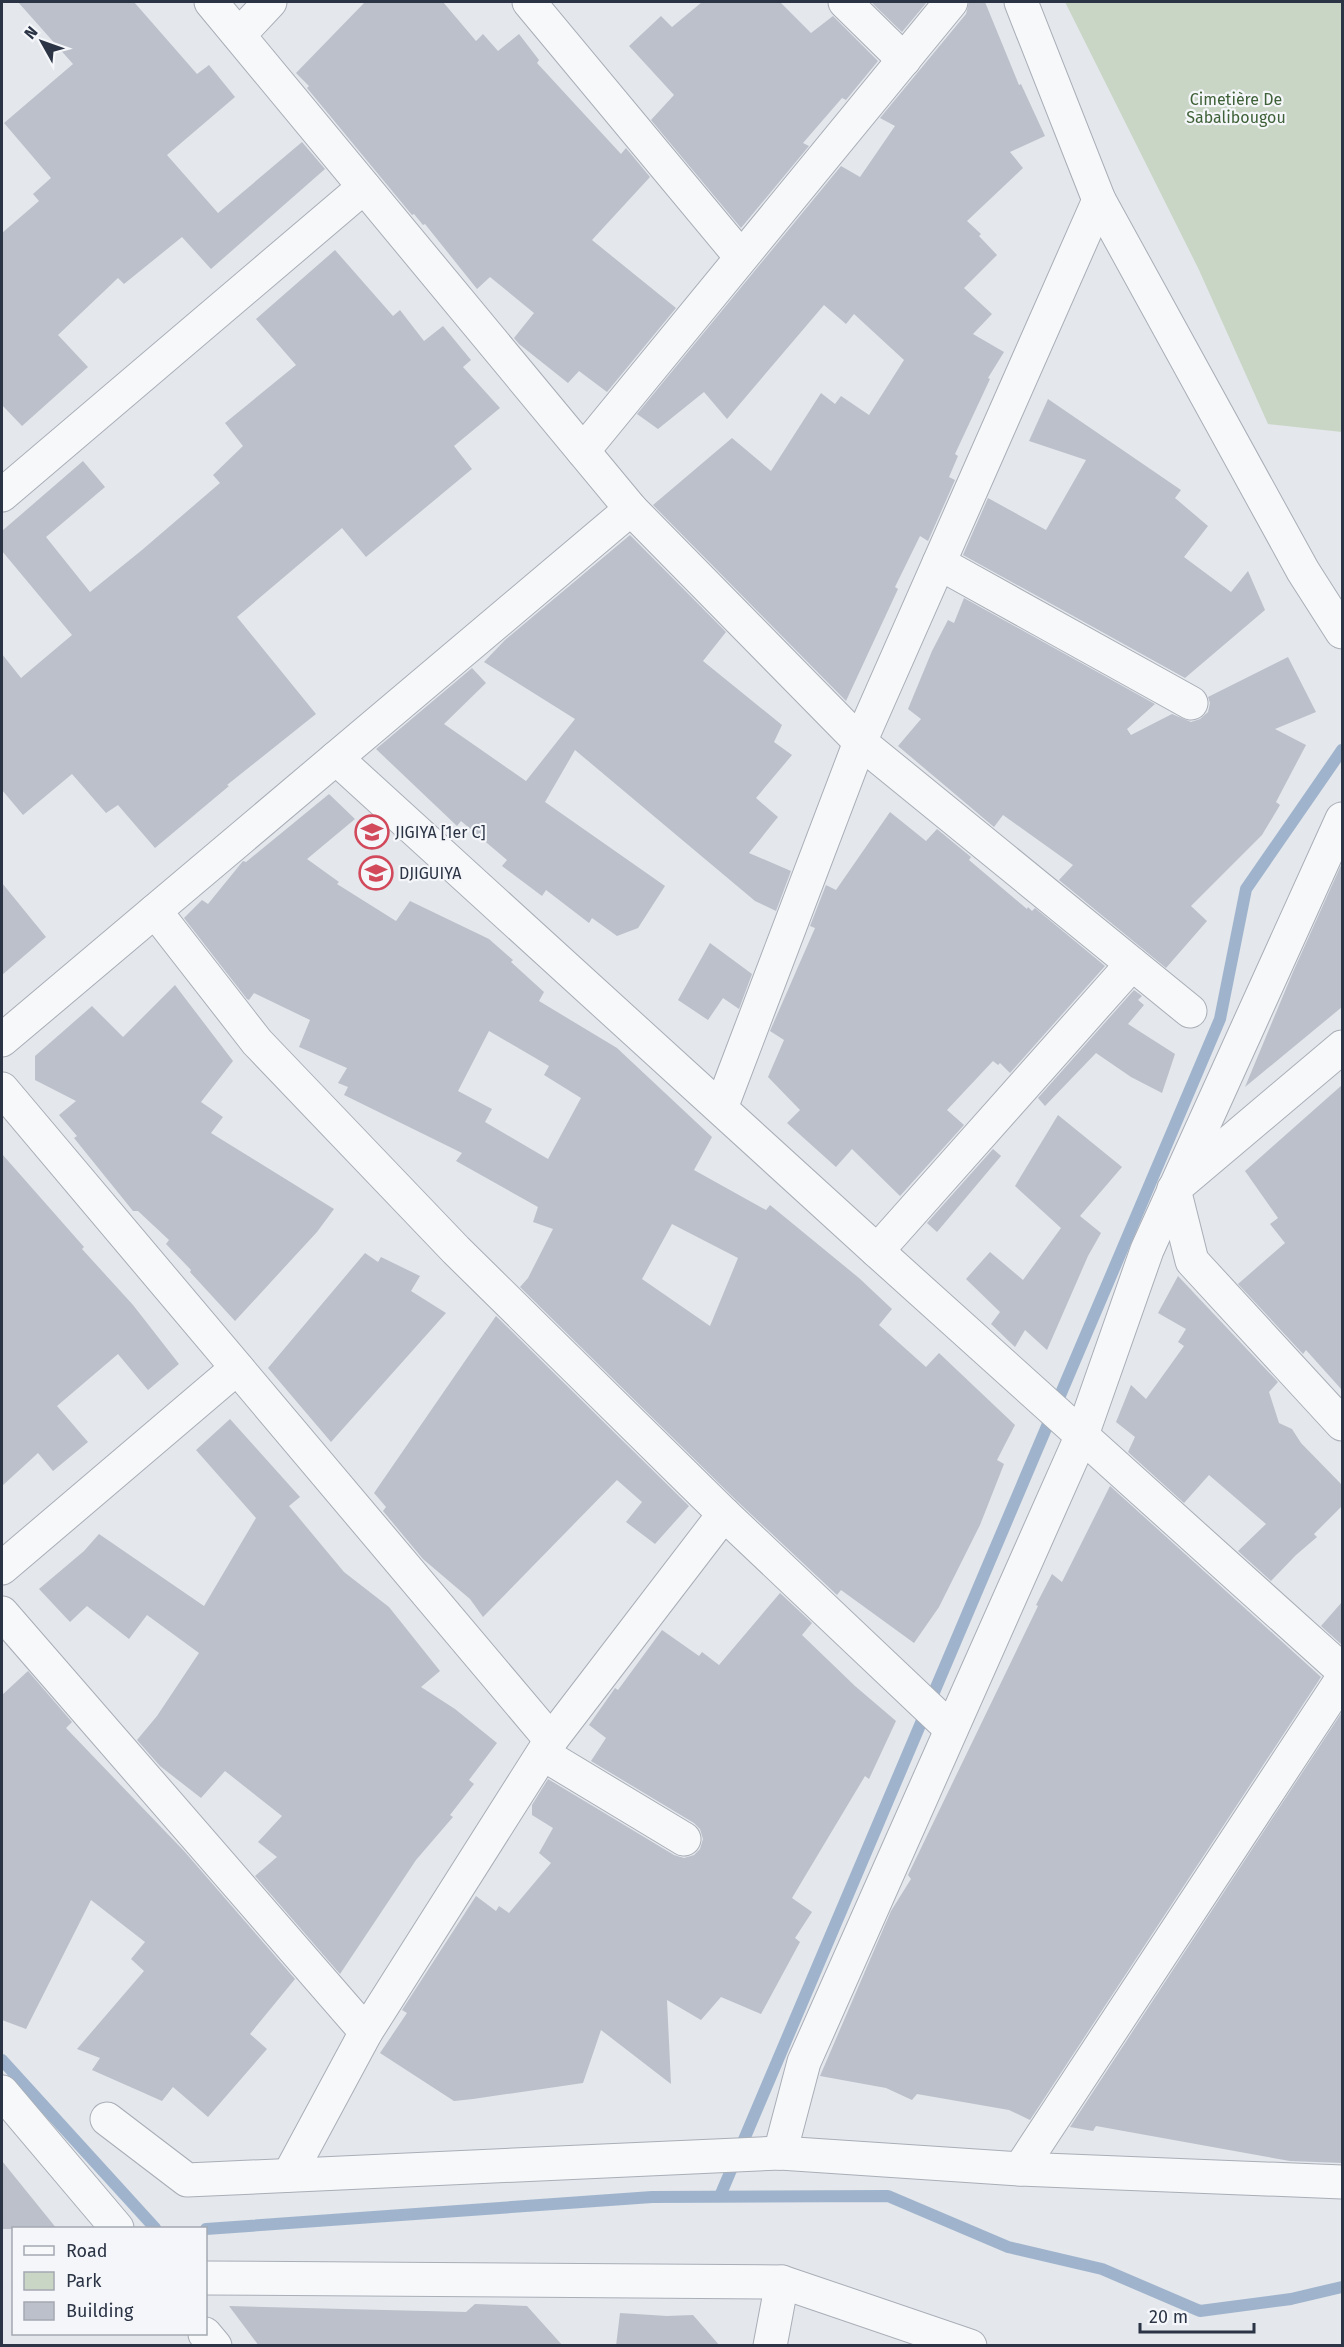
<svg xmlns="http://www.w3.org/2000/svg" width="1344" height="2347" viewBox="0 0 1344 2347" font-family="'Fira Sans',sans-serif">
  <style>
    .green { fill: #c9d6c5 }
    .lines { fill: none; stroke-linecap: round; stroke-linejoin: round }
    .stream { stroke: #9fb4cc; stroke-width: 12 }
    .building { fill: #bbc0ca; fill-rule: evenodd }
    .street-casing { stroke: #a9aeb7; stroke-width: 35 }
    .street { stroke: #f7f8fa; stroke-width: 33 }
    .labels { text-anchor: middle; stroke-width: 4.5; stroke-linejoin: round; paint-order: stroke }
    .park-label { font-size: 16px; fill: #3f6138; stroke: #f4f6f9 }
    .poi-label { font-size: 16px; fill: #2b3445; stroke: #f4f6f9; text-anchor: start }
  </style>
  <rect width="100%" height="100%" fill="#e4e7ec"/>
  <path class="green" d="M1065,2H1342V432L1268,424L1199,270Z"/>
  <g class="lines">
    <g class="stream">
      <path d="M2,2060L155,2228"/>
      <path d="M720,2196L1220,1019L1246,889L1342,750"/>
      <path d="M206,2229L652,2197L888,2196L1008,2247L1102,2269L1200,2311L1291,2299L1342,2287"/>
    </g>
  </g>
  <g class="building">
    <path d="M18,2H134L197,74L209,65L235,97L167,155L218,213L302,142L325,169L211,269L182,237L124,284L118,278L58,335L88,367L22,426L2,405V233L39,201L33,194L51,178L4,123L73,64Z"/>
    <path d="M365,2H443L476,41L483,34L498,51L519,34L539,60L537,63L621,154L626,148L650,177L592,240L676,308L607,392L579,371L568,383L519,344L514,338L534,313L490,277L477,289L425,224L423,225L414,214L412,215L307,88L309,86L296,73Z"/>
    <path d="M702,2H780L811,33L833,16L878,61L846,100L842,98L803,143L809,146L741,228L651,120L674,95L629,46L661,16L672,27Z"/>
    <path d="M871,2H927L902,32Z"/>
    <path d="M969,2H985L1019,85L1021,84L1045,136L1010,152L1023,168L967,221L981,234L979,236L997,255L964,288L992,314L973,334L1004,352L988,378L990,379L955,454L958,456L949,477L955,480L928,541L920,536L895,587L898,589L846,701L653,505L732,438L771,471L821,393L835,404L841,396L869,415L904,360L854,314L846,324L824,305L727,419L704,392L658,429L637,414L841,166L860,177L895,126L880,118L966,14Z"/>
    <path d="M335,250L393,316L400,310L424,341L443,326L471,360L463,367L500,408L454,446L472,469L366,557L342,528L237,617L316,714L227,785L229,786L155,848L118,805L106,813L72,774L23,815L2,790V654L21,678L72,635L2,551V531L83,461L105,487L46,537L90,592L142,550L220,483L213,475L243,446L225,423L296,365L256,319Z"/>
    <path d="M1048,399L1181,490L1175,498L1208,526L1184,557L1231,592L1248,571L1265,610L1185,678L963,555L988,498L1046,530L1086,460L1029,441Z"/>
    <path d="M630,535L726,632L703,661L782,725L774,742L792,755L756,798L778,817L749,853L791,871L776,911L755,901L575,750L545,802L665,886L638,928L617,936L592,918L589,923L546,890L542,896L502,866L507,860L461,821L457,826L376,749L472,668L486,683L444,724L526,781L575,719L484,662L505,640Z"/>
    <path d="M964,598L1155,704L1127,729L1131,735L1172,714L1191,722L1200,719L1208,712L1210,703L1208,697L1288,657L1316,712L1275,729L1306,745L1276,802L1280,805L1262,835L1191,906L1207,921L1166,968L1059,880L1073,865L1003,815L994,827L898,746L921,719L908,709L932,651L948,620L954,623Z"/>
    <path d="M329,794L355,819L307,859L339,882L337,884L396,921L410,901L489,939L513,960L511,962L544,992L539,1001L617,1048L712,1137L694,1170L766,1210L770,1205L859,1278L892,1309L879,1325L926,1367L939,1353L1015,1425L997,1460L1004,1464L980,1525L939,1607L914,1643L841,1590L837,1595L737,1501L520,1287L528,1278L553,1229L533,1222L538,1207L456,1161L462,1153L344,1095L348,1087L338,1083L347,1068L299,1047L310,1020L254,993L249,1000L247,999L184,918L202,900L208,904L243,861L246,862ZM489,1031L549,1066L544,1075L581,1098L548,1159L485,1122L492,1109L458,1091ZM672,1224L738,1258L710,1326L642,1279Z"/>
    <path d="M890,812L926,841L937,829L971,857L969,860L1027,909L1028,907L1032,911L1035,908L1105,966L1010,1073L1000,1063L998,1065L993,1061L947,1110L964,1125L900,1196L852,1149L836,1167L787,1123L800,1110L768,1077L784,1040L770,1031L815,928L810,926L826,885L836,890Z"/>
    <path d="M1342,863V1007L1245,1087L1293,972Z"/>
    <path d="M2,883L46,937L2,975Z"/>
    <path d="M710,943L752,974L739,1009L723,998L708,1020L678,1000Z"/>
    <path d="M175,985L233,1061L201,1102L223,1117L211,1133L334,1209L317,1232L235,1321L190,1272L191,1270L166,1244L169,1240L138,1211H133L74,1138L77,1136L59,1115L76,1101L35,1080V1056L92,1006L123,1037Z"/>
    <path d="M1134,990L1142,996L1138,1000L1144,1005L1128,1024L1175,1054L1162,1093L1131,1077L1096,1053L1045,1106L1038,1098Z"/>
    <path d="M1342,1085V1390L1306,1350L1303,1354L1238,1284L1285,1243L1270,1224L1278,1218L1245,1171Z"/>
    <path d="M1058,1115L1122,1167L1080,1216L1101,1233L1088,1256L1047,1350L1025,1330L1015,1347L991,1324L1000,1312L966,1279L990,1252L1023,1280L1061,1228L1015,1186Z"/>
    <path d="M993,1149L1001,1156L937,1232L927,1223Z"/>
    <path d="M2,1154L84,1247L82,1249L133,1305L179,1364L148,1390L118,1354L57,1406L88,1442L53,1471L38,1453L2,1486Z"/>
    <path d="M365,1253L378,1262L381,1257L420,1276L411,1291L446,1313L331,1442L268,1368Z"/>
    <path d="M1178,1276L1278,1382L1269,1392L1279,1423L1292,1429L1301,1443L1342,1485V1506L1314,1534L1317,1537L1296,1555L1271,1581L1238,1551L1266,1524L1209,1475L1184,1503L1128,1452L1135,1437L1116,1422L1131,1385L1146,1399L1184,1346L1178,1342L1186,1329L1158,1313Z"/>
    <path d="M496,1316L689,1506L655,1544L626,1522L642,1502L617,1480L483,1617L470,1599L423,1559L383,1511L386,1507L374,1493Z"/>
    <path d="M230,1419L300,1497L289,1506L344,1572L389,1607L440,1671L421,1687L455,1709L497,1743L469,1780L474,1784L450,1815L453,1817L416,1860L340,1974L255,1876L277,1857L258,1842L282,1816L225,1771L201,1798L160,1766L137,1740L157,1716L199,1653L147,1615L129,1639L87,1606L70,1622L39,1589L84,1551L99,1534L204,1606L256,1518L196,1450Z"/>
    <path d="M1110,1486L1321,1677L1030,2120L1009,2110L917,2094L912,2100L886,2088L820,2076L891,1911L911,1879L908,1875L1038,1606L1036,1605L1052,1574L1062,1582Z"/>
    <path d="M780,1593L812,1623L802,1635L855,1686L896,1721L869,1779L865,1776L792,1898L812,1912L795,1938L800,1942L761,2014L721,1997L701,2020L667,2000L671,2084L601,2030L583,2083L473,2099L454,2101L380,2053L407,2013L402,2010L476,1896L496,1911L499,1906L509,1913L551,1863L539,1853L553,1828L532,1815V1805L548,1779L674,1855L684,1858L694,1855L700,1849L703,1839L700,1829L694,1823L591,1761L606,1738L589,1725L615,1688L618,1690L662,1630L699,1656L702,1652L719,1665Z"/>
    <path d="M1342,1602V1645L1321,1626Z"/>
    <path d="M28,1671L72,1722L66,1728L184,1851L295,1979L250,2034L267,2049L208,2117L173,2087L162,2101L92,2070L100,2058L77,2049L144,1971L131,1959L145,1942L91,1900L26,2029L2,2020V1695Z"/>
    <path d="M1342,1712V2163L1290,2161L1096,2126L1093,2131L1070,2127Z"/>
    <path d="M2,2161L57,2229H2Z"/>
    <path d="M475,2304L527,2306L563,2346H259L229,2306L466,2312Z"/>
    <path d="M620,2313L667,2316L693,2315L720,2346H616Z"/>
  </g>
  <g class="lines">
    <defs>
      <g id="street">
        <path d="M211,2L631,509L860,742L1190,1011"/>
        <path d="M529,2L741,257"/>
        <path d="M845,2L904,60"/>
        <path d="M1021,2L1099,200L1303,571L1342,632"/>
        <path d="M239,35L270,2"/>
        <path d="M583,451L951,2"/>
        <path d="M2,495L364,187"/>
        <path d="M939,563L1191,703"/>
        <path d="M336,758L877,1251L1342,1670"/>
        <path d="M155,911L257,1042L456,1250L724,1514L951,1729"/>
        <path d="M2,1040L631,509"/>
        <path d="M1342,1047L1174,1189L1192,1261L1342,1424"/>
        <path d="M2,1089L551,1740"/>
        <path d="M721,1108L860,742L1099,200"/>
        <path d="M877,1251L1132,964"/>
        <path d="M2,1568L237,1368"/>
        <path d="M2,1613L366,2032"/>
        <path d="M543,1754L684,1839"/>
        <path d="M2,2092L117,2228"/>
        <path d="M107,2119L187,2180L780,2153L1020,2169L1342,2182"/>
        <path d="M780,2153L804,2062L1082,1435L1147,1250L1342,819"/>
        <path d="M1020,2169L1342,1679"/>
        <path d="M289,2175L366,2032L551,1740L724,1514"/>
        <path d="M206,2278L782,2282L970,2346"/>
        <path d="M205,2334L215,2346"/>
        <path d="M770,2346L782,2282"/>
      </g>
    </defs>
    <use href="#street" class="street-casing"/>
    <use href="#street" class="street"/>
  </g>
  <defs>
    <symbol id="school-ring" viewBox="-11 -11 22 22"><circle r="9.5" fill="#f4f6f9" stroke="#d1495b" stroke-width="1.5"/><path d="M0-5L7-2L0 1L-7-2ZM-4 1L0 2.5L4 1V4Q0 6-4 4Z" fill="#d1495b"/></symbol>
  </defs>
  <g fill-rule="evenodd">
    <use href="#school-ring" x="353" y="813" width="38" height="38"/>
    <use href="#school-ring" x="357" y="854" width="38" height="38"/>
  </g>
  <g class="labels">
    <g class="park-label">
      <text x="1236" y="105">Cimetière De<tspan x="1236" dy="18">Sabalibougou</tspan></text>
    </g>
    <g class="poi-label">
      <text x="395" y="838">JIGIYA [1er C]</text>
      <text x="399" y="879">DJIGUIYA</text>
    </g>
  </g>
  <rect width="1344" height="2347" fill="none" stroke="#2b3445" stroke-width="6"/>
  <rect x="12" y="2227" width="195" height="108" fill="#f4f6f9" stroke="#a4a8b1" stroke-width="1.5"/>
  <rect x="24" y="2246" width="30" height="9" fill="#f7f8fa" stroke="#a4a8b1" stroke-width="1.5"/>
  <text x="66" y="2257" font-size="18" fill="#2b3445">Road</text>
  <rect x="24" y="2272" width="30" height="18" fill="#c9d6c5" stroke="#a4a8b1" stroke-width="1.5"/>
  <text x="66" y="2287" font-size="18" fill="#2b3445">Park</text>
  <rect x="24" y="2302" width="30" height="18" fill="#bbc0ca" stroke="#a4a8b1" stroke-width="1.5"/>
  <text x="66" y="2317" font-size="18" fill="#2b3445">Building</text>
  <g transform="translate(42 42) rotate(310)" stroke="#f4f6f9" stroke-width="4.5" paint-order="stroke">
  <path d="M0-4.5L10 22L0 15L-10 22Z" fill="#2b3445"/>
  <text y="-9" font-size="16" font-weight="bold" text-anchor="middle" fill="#2b3445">N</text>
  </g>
  <path d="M1140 2323v9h114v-9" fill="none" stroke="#2b3445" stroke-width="3"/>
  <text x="1149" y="2323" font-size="18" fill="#2b3445" stroke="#f4f6f9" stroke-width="4.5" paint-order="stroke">20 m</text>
</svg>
